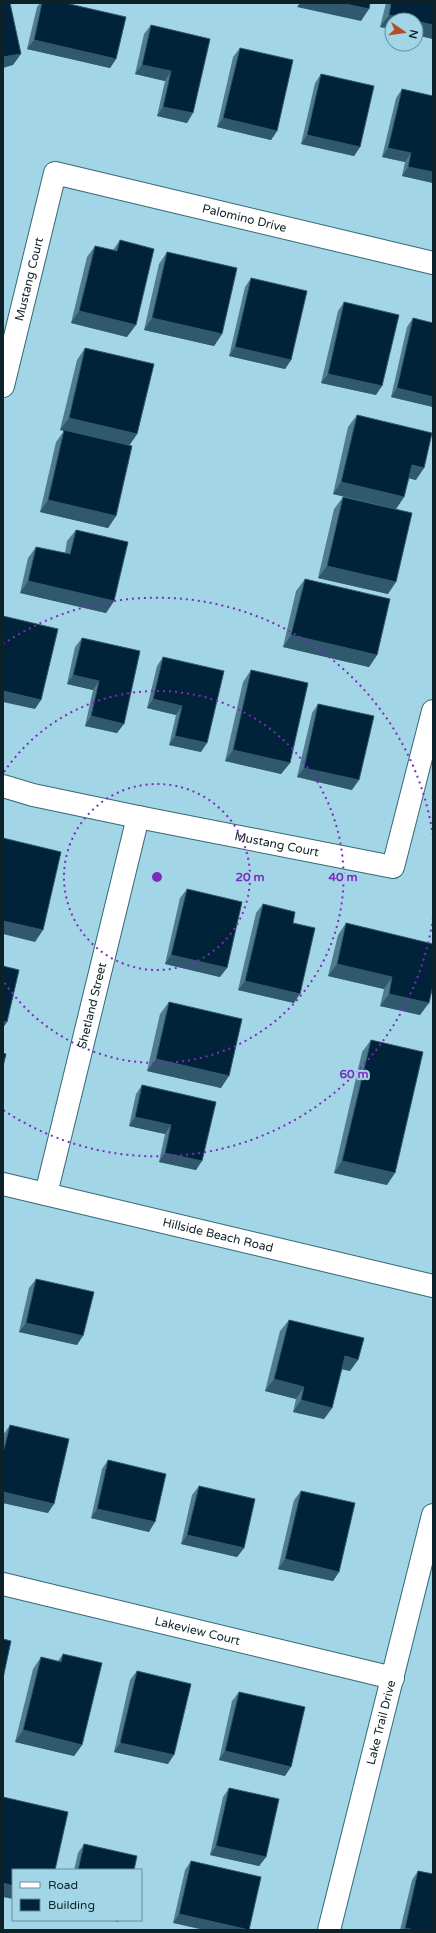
<svg xmlns="http://www.w3.org/2000/svg" width="436" height="1933" viewBox="0 0 436 1933" font-family="'Varela Round',sans-serif">
  <style>
    .lines { fill: none; stroke-linecap: round; stroke-linejoin: round }
    .minor-casing { stroke: #366877; stroke-width: 24 }
    .minor { stroke: #fff; stroke-width: 22 }
    .wall { fill: #517c90 }
    .shaded-wall { fill: #31596d }
    .building { fill: #002339; stroke: #31596d }
    .ring { fill: none; stroke: #7b2cbf; stroke-width: 2; stroke-dasharray: 2 4 }
    .labels { text-anchor: middle; stroke-width: 4; stroke-linejoin: round; paint-order: stroke }
    .street-label { font-size: 12px; fill: #0d2228; stroke: #a2d6e6 }
    .centre { fill: #7b2cbf; stroke: #a2d6e6; stroke-width: 2 }
    .ring-label { font-size: 12px; text-anchor: middle; font-weight: bold; fill: #7b2cbf; stroke: #a2d6e6; stroke-width: 4; stroke-linejoin: round; paint-order: stroke }
  </style>
  <rect width="100%" height="100%" fill="#a2d6e6"/>
  <g class="lines">
    <defs>
      <g id="minor">
        <path id="s1" d="M3,386L55,173L433,263"/>
        <path id="s2" d="M3,786L33,795L138,817L393,867L433,711"/>
        <path id="s3" d="M3,1184L433,1286"/>
        <path id="s4" d="M46,1194L138,817"/>
        <path id="s5" d="M3,1584L393,1678"/>
        <path id="s6" d="M329,1930L433,1515"/>
      </g>
    </defs>
    <use href="#minor" class="minor-casing"/>
    <use href="#minor" class="minor"/>
  </g>
  <g class="wall">
    <path d="M40,3H65L116,59L110,68L27,49L37,7Z"/>
    <path d="M386,3H433V39L416,35V20H392V29L380,27Z"/>
    <path d="M151,25L210,39L187,123L157,116L165,81L135,74L144,34Z"/>
    <path d="M240,48L277,131L271,140L217,127L233,57Z"/>
    <path d="M321,74L360,147L354,156L301,144L315,83Z"/>
    <path d="M402,89L433,183L402,176L405,162L382,157L396,98Z"/>
    <path d="M120,240L127,337L71,323L87,257L95,246L113,250Z"/>
    <path d="M167,252L222,334L214,346L144,330L159,264Z"/>
    <path d="M251,278L291,360L285,369L229,356L245,287Z"/>
    <path d="M344,302L376,395L321,383L338,311Z"/>
    <path d="M413,318L433,407L391,397L407,327Z"/>
    <path d="M85,348L137,434L129,445L116,516L108,528L40,512L56,442L64,431L60,430L77,360Z"/>
    <path d="M357,415L416,480L409,478L404,497L396,509L333,494L348,427Z"/>
    <path d="M343,497L388,594L318,578L334,509Z"/>
    <path d="M76,530L114,601L106,613L20,593L28,558L36,547L65,553L67,541Z"/>
    <path d="M305,579L377,655L369,667L283,647L296,591Z"/>
    <path d="M82,638L140,651L117,733L85,726L93,690L67,684L75,647Z"/>
    <path d="M163,657L201,752L169,745L176,715L147,708L157,666Z"/>
    <path d="M251,670L290,763L281,774L225,761L243,682Z"/>
    <path d="M318,704L352,790L297,777L312,713Z"/>
    <path d="M187,889L220,977L165,964L180,898Z"/>
    <path d="M263,904L293,923L294,1003L238,990L256,913Z"/>
    <path d="M346,923L433,944L420,1015L380,1006L384,989L328,976L338,935Z"/>
    <path d="M169,1002L221,1088L147,1071L160,1014Z"/>
    <path d="M371,1040L387,1185L334,1173L362,1052Z"/>
    <path d="M142,1085L216,1102L196,1170L159,1162L165,1134L129,1126L136,1094Z"/>
    <path d="M36,1279L77,1345L19,1332L29,1288Z"/>
    <path d="M289,1320L350,1371L342,1369L332,1408L324,1419L293,1412L296,1399L265,1391L280,1331Z"/>
    <path d="M10,1425L48,1513L3,1503V1435Z"/>
    <path d="M108,1460L149,1532L91,1518L102,1469Z"/>
    <path d="M199,1486L244,1548L237,1557L181,1544L192,1495Z"/>
    <path d="M301,1491L339,1572L333,1581L278,1569L294,1500Z"/>
    <path d="M63,1654L82,1745L74,1756L15,1742L33,1669L41,1657L58,1661Z"/>
    <path d="M137,1671L168,1764L114,1752L130,1680Z"/>
    <path d="M239,1692L285,1776L219,1760L232,1701Z"/>
    <path d="M229,1788L266,1857L259,1866L210,1855L223,1797Z"/>
    <path d="M84,1844L134,1870H74L78,1853Z"/>
    <path d="M191,1861L261,1877L173,1923L185,1870Z"/>
    <path d="M418,1871L433,1930H400L412,1880Z"/>
  </g>
  <g class="shaded-wall">
    <path d="M300,3H341L369,9L361,21L297,7Z"/>
    <path d="M389,15L411,20H392V29L380,27Z"/>
    <path d="M416,21L433,25V39L416,35Z"/>
    <path d="M34,40L116,59L110,68L27,49Z"/>
    <path d="M21,54L13,65L3,68V57Z"/>
    <path d="M142,65L171,71L165,81L135,74Z"/>
    <path d="M163,107L193,113L187,123L157,116Z"/>
    <path d="M223,118L277,131L271,140L217,127Z"/>
    <path d="M307,135L360,147L354,156L301,144Z"/>
    <path d="M388,148L411,153L405,162L382,157Z"/>
    <path d="M408,167L433,172V183L402,176Z"/>
    <path d="M79,311L136,325L127,337L71,323Z"/>
    <path d="M152,318L222,334L214,346L144,330Z"/>
    <path d="M235,347L291,360L285,369L229,356Z"/>
    <path d="M328,374L382,386L376,395L321,383Z"/>
    <path d="M397,388L433,397V407L391,397Z"/>
    <path d="M69,418L137,434L129,446L60,430Z"/>
    <path d="M412,465L424,468L416,480L403,477Z"/>
    <path d="M341,482L404,497L396,509L333,494Z"/>
    <path d="M48,500L116,516L108,528L40,512Z"/>
    <path d="M327,566L396,582L388,594L318,578Z"/>
    <path d="M28,581L114,601L106,613L20,593Z"/>
    <path d="M291,635L377,655L369,667L283,647Z"/>
    <path d="M73,675L99,681L93,690L67,684Z"/>
    <path d="M3,691L41,700L35,709L3,702Z"/>
    <path d="M153,699L182,706L176,715L147,708Z"/>
    <path d="M91,716L124,724L117,733L85,726Z"/>
    <path d="M175,736L207,743L201,752L169,745Z"/>
    <path d="M233,750L290,763L281,774L225,761Z"/>
    <path d="M304,768L359,780L352,790L297,777Z"/>
    <path d="M3,921L43,930L35,942L3,934Z"/>
    <path d="M171,955L227,968L220,977L165,964Z"/>
    <path d="M337,964L392,977L384,989L328,976Z"/>
    <path d="M245,981L300,994L294,1003L238,990Z"/>
    <path d="M389,994L429,1003L420,1015L380,1006Z"/>
    <path d="M3,1021L7,1022L3,1028Z"/>
    <path d="M156,1059L229,1076L221,1088L147,1071Z"/>
    <path d="M135,1117L171,1125L165,1134L129,1126Z"/>
    <path d="M165,1153L202,1161L196,1170L159,1162Z"/>
    <path d="M342,1161L395,1173L387,1185L334,1173Z"/>
    <path d="M26,1323L83,1336L77,1345L19,1332Z"/>
    <path d="M345,1356L358,1360L350,1371L336,1368Z"/>
    <path d="M274,1379L304,1387L296,1399L265,1391Z"/>
    <path d="M301,1400L332,1408L324,1419L293,1412Z"/>
    <path d="M3,1492L54,1504L48,1513L3,1503Z"/>
    <path d="M97,1509L155,1522L149,1532L91,1518Z"/>
    <path d="M187,1535L244,1548L237,1557L181,1544Z"/>
    <path d="M285,1559L339,1572L333,1581L278,1569Z"/>
    <path d="M23,1730L82,1745L74,1756L15,1742Z"/>
    <path d="M120,1743L174,1755L168,1764L114,1752Z"/>
    <path d="M225,1751L291,1767L285,1776L219,1760Z"/>
    <path d="M216,1846L266,1857L259,1866L210,1855Z"/>
    <path d="M3,1883L13,1886V1899L3,1897Z"/>
    <path d="M179,1914L249,1930H204L173,1923Z"/>
    <path d="M110,1920H119L118,1922Z"/>
    <path d="M405,1928L415,1930H403Z"/>
  </g>
  <g class="building">
    <path d="M3,3H10L21,54L3,57Z"/>
    <path d="M42,3H65L126,17L116,59L34,40Z"/>
    <path d="M341,3H370L369,9Z"/>
    <path d="M391,3H433V25L416,21V20H411L389,15Z"/>
    <path d="M151,25L210,39L193,113L163,107L171,71L142,65Z"/>
    <path d="M240,48L293,60L277,131L223,118Z"/>
    <path d="M321,74L374,86L360,147L307,135Z"/>
    <path d="M402,89L433,96V172L408,167L411,153L388,148Z"/>
    <path d="M120,240L154,249L136,325L79,311L95,246L117,251Z"/>
    <path d="M167,252L237,268L222,334L152,318Z"/>
    <path d="M251,278L307,291L291,360L235,347Z"/>
    <path d="M344,302L399,315L382,386L328,374Z"/>
    <path d="M413,318L433,323V397L397,388Z"/>
    <path d="M85,348L154,364L137,434L69,418Z"/>
    <path d="M357,415L432,433L424,468L412,465L404,497L341,482Z"/>
    <path d="M64,430L132,446L116,516L48,500Z"/>
    <path d="M343,497L412,513L396,582L327,566Z"/>
    <path d="M76,530L128,542L114,601L28,581L36,547L70,554Z"/>
    <path d="M305,579L390,599L377,655L291,635Z"/>
    <path d="M3,616L58,629L41,700L3,691Z"/>
    <path d="M82,638L140,651L124,724L91,716L99,681L73,675Z"/>
    <path d="M163,657L224,671L207,743L175,736L182,706L153,699Z"/>
    <path d="M251,670L308,683L290,763L233,750Z"/>
    <path d="M318,704L374,716L359,780L304,768Z"/>
    <path d="M3,838L61,852L43,930L3,921Z"/>
    <path d="M187,889L242,902L227,968L171,955Z"/>
    <path d="M263,904L295,912L293,923L315,928L300,994L245,981Z"/>
    <path d="M346,923L433,944V985L429,1003L389,994L392,977L337,964Z"/>
    <path d="M3,966L19,970L7,1022L3,1021Z"/>
    <path d="M169,1002L242,1019L229,1076L156,1059Z"/>
    <path d="M371,1040L423,1052L395,1173L342,1161Z"/>
    <path d="M3,1053L6,1054L3,1066Z"/>
    <path d="M142,1085L216,1102L202,1161L165,1153L171,1125L135,1117Z"/>
    <path d="M36,1279L94,1292L83,1336L26,1323Z"/>
    <path d="M289,1320L364,1338L358,1360L345,1356L332,1408L301,1400L304,1387L274,1379Z"/>
    <path d="M10,1425L69,1439L54,1504L3,1492V1453Z"/>
    <path d="M108,1460L166,1474L155,1522L97,1509Z"/>
    <path d="M199,1486L255,1499L244,1548L187,1535Z"/>
    <path d="M301,1491L355,1503L339,1572L285,1559Z"/>
    <path d="M3,1639L11,1641L3,1678Z"/>
    <path d="M63,1654L102,1663L82,1745L23,1730L41,1657L61,1662Z"/>
    <path d="M137,1671L191,1684L174,1755L120,1743Z"/>
    <path d="M239,1692L305,1707L291,1767L225,1751Z"/>
    <path d="M229,1788L279,1799L266,1857L216,1846Z"/>
    <path d="M3,1797L68,1812L55,1870H13V1886L3,1883Z"/>
    <path d="M84,1844L137,1856L134,1870H78Z"/>
    <path d="M191,1861L261,1877L249,1930L179,1914Z"/>
    <path d="M418,1871L433,1874V1930H415L405,1928Z"/>
  </g>
  <g class="ring">
    <circle cx="157" cy="877" r="93"/>
    <path d="M4 772A186 186 0 1 1 4 982"/>
    <path d="M433 918A279 279 0 0 1 3 1110M3 644A279 279 0 0 1 433 836"/>
  </g>
  <g class="labels">
    <g class="street-label">
      <text dy="4" stroke="none"><textPath href="#s1" startOffset="414">Palomino Drive</textPath></text>
      <text dy="4" stroke="none"><textPath href="#s1" startOffset="110">Mustang Court</textPath></text>
      <text dy="4" stroke="none"><textPath href="#s2" startOffset="280">Mustang Court</textPath></text>
      <text dy="4" stroke="none"><textPath href="#s4" startOffset="194">Shetland Street</textPath></text>
      <text dy="4" stroke="none"><textPath href="#s3" startOffset="221">Hillside Beach Road</textPath></text>
      <text dy="4" stroke="none"><textPath href="#s5" startOffset="200">Lakeview Court</textPath></text>
      <text dy="4" stroke="none"><textPath href="#s6" startOffset="214">Lake Trail Drive</textPath></text>
    </g>
  </g>
  <circle cx="157" cy="877" r="6" class="centre"/>
  <g class="ring-label">
    <text x="250" y="881">20 m</text>
    <text x="343" y="881">40 m</text>
    <text x="354" y="1078">60 m</text>
  </g>
  <rect width="436" height="1933" fill="none" stroke="#0d2228" stroke-width="8"/>
  <rect x="12" y="1869" width="130" height="52" fill="#a2d6e6" stroke="#668e9a"/>
  <rect x="20" y="1882" width="20" height="6" fill="#ffffff" stroke="#668e9a"/>
  <text x="48" y="1889" font-size="12" fill="#0d2228">Road</text>
  <rect x="20" y="1899" width="20" height="12" fill="#002339" stroke="#668e9a"/>
  <text x="48" y="1909" font-size="12" fill="#0d2228">Building</text>
  <g transform="translate(404 32) rotate(103)"><circle r="19" fill="#a2d6e6" stroke="#668e9a"/>
  <path d="M0-3L7 15L0 10L-7 15Z" fill="#b44d27"/>
  <text y="-6" font-size="11" font-weight="bold" text-anchor="middle" fill="#0d2228">N</text>
  </g>
</svg>
